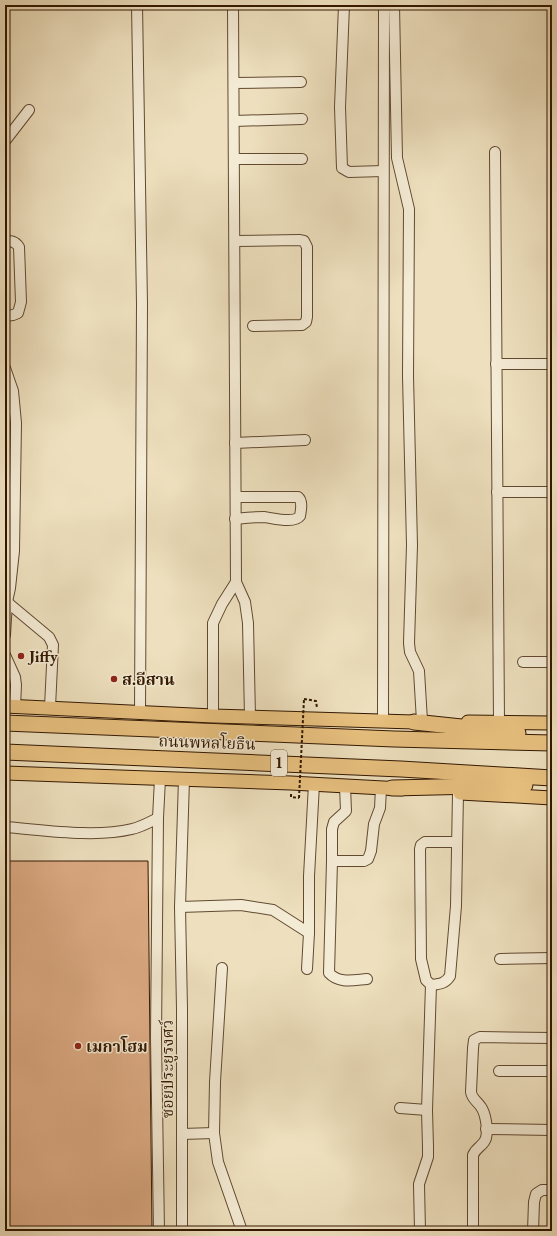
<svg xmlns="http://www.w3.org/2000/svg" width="557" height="1236" viewBox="0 0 557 1236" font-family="'EB Garamond','Noto Serif Thai',serif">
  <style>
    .building { fill: #ddab84; stroke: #321700 }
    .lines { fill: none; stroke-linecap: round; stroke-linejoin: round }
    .minor-casing { stroke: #614930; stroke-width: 12 }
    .major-casing { stroke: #321700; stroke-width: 15 }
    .highway-casing { stroke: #321700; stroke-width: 17 }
    .path { stroke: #321700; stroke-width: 2; stroke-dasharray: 3 2; stroke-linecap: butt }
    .minor { stroke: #f4ebd5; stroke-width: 10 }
    .major { stroke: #e7c07f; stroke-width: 13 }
    .highway { stroke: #e7c07f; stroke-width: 15 }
    .path-bridge { stroke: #321700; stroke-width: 2; stroke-dasharray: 3 2; stroke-linecap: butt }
    .poi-dot { fill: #8f2418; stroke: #f4ebd5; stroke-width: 1.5 }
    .labels { text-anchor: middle; stroke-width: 3; stroke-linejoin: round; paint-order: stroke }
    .shield { fill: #f4ebd5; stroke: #6c5740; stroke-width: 1 }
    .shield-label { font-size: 15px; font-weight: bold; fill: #321700 }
    .poi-label { font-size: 16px; font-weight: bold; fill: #321700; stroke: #f4ebd5; text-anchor: start }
    .street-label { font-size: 16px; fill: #321700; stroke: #f4ebd5 }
  </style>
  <rect width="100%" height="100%" fill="#eee0be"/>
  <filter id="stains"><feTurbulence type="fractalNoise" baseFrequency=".005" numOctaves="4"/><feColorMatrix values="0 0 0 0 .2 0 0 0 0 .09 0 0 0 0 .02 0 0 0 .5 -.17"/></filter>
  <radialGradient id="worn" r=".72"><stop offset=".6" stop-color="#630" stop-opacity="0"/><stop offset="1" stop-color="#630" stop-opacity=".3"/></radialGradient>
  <path class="building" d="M5,861H148L152,1231H5Z"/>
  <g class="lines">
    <defs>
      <g id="minor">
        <path d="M137,5L142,304L140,712"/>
        <path d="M233,5L236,582L245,602L248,623L250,717"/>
        <path d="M344,5L340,107L342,168L349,172L383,171"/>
        <path d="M394,5L397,158L409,209L408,376L412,545L409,643L410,652L419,671L422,721"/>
        <path d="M234,83L301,82"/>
        <path d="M234,121L302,119"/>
        <path d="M5,141L29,110"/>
        <path d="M495,152L499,722"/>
        <path d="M234,159H302"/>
        <path d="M5,241C11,241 15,241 19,247L21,302L18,313L13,315L5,316"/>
        <path d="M235,241L299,240L304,241L307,247V317L306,322L302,325L253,326"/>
        <path d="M496,364H552"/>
        <path d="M5,368L13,391L16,423L14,551L10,588L7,602L5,635"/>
        <path d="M235,443L305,440"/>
        <path d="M497,492H552"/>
        <path d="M235,519C245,518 254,517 264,517C273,518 294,524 300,516C301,510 303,501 298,497H236"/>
        <path d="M7,602L49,637L53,645L50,707"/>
        <path d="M5,655L15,677L16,685L15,707"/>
        <path d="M523,662H552"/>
        <path d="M213,716V623L222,604L236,582"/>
        <path d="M383,721L384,5"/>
        <path d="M345,786L346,811L334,822L332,829V861H364L368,859L371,851L374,824L380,808L381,788"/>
        <path d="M5,827C44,830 95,838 132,829C141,827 150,822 158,818"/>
        <path d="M332,861L329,973C339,984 354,980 367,979"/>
        <path d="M180,907L241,905L273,910L309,933"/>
        <path d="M500,959L552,958"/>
        <path d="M222,968L215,1082L214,1133L218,1162L242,1231"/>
        <path d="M307,969L309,933V876L314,784"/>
        <path d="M431,985C439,984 445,984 450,976L456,906L458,793"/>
        <path d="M499,1071H552"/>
        <path d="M400,1108L427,1110"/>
        <path d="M486,1129L552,1130"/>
        <path d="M182,1134L214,1133"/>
        <path d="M159,1231L156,1038L158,818L160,779"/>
        <path d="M182,1231V1009L180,907L184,779"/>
        <path d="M420,1231L419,1184L428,1157V1147L427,1110L431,985L426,980L421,959L420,849L421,845L425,842H457"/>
        <path d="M473,1231V1155C477,1146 484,1146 486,1138C488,1130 486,1114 481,1107C477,1101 472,1099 471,1092L473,1048L474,1040L480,1037L552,1038"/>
        <path d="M533,1231L534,1202L536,1194L542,1190H552"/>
      </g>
      <g id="major">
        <path d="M5,706L213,716L414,722L423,721"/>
        <path d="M468,722L552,723"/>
        <path d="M5,773L291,783L402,789"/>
        <path d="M460,793L552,798"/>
      </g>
      <g id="highway">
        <path d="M414,722L518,733"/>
        <path d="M5,723L394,739L552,743"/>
        <path d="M5,752L401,769L552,778"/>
        <path d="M392,788L525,785"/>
      </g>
    </defs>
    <use href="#minor" class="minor-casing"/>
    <use href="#major" class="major-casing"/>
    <use href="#highway" class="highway-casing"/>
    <g class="path">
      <path d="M304,699L316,701L317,708"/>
      <path d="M291,794V797L299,798"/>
    </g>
    <use href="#minor" class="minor"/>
    <use href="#major" class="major"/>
    <use href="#highway" class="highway"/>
    <path class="path-bridge" d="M299,798L304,699"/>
  </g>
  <g class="poi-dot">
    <circle cx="21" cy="656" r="4"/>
    <circle cx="114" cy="679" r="4"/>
    <circle cx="78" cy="1046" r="4"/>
  </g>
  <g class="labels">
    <rect class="shield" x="271" y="750" width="16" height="26" rx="3"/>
    <g class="shield-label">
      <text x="279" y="768">1</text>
    </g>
    <g class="poi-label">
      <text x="29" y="662">Jiffy</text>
      <text x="122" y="685">ส.อีสาน</text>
      <text x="86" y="1052">เมกาโฮม</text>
    </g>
    <g class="street-label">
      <text transform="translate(207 742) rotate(2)" y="6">ถนนพหลโยธิน</text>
      <text transform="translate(167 1069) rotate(-90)" y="6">ซอยประยูรงศว์</text>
    </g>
  </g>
  <rect width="557" height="1236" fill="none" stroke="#eee0be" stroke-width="20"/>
  <rect x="6" y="6" width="545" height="1224" fill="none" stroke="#321700" stroke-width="2"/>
  <rect x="10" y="10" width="537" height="1216" fill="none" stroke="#321700"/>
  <rect width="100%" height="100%" filter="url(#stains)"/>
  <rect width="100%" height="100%" fill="url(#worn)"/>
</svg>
